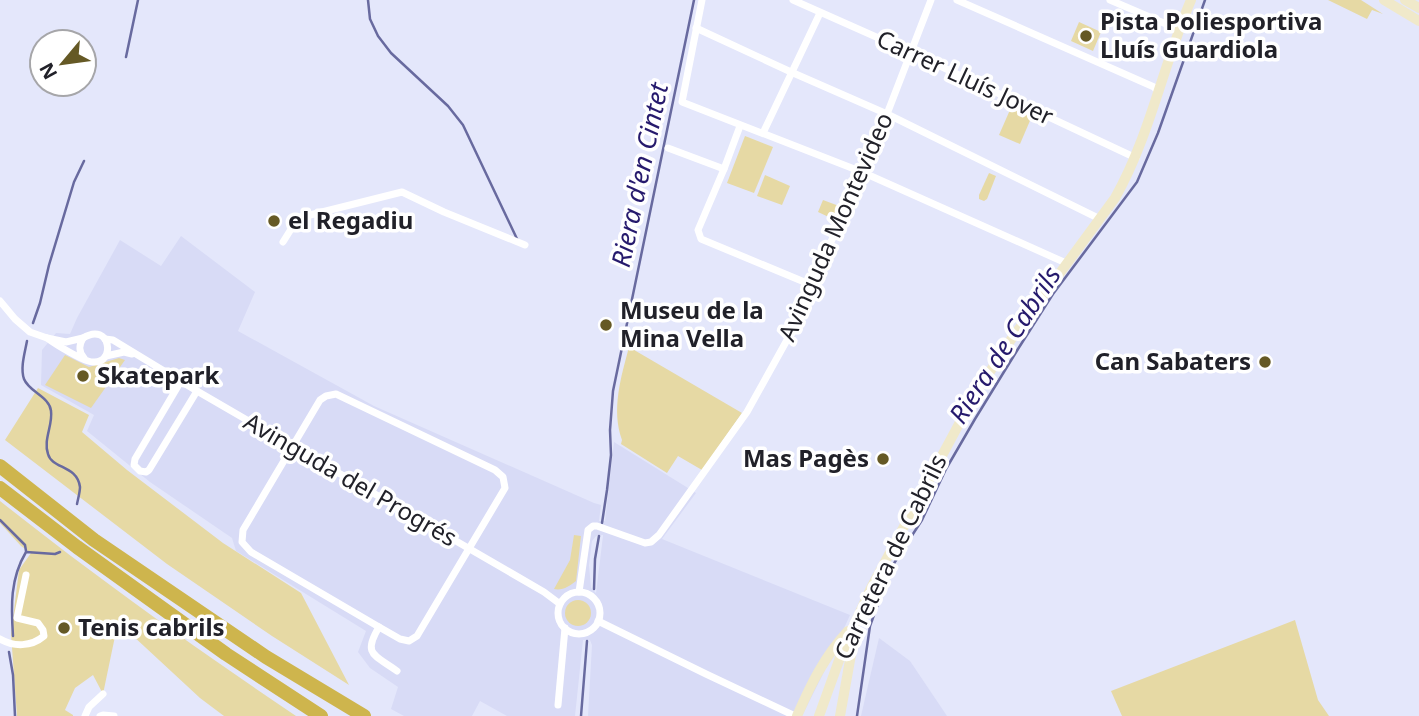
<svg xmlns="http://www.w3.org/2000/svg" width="1419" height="716" viewBox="0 0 1419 716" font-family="'Noto Sans',sans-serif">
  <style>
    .built { fill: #d8dbf6; fill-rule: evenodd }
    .green { fill: #e6d9a4 }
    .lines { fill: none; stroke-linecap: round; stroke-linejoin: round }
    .stream { stroke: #686a9f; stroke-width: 2.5 }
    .street { stroke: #fff; stroke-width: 7 }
    .secondary { stroke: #f0e9ca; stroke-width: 10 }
    .highway { stroke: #ceb54d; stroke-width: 14 }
    .poi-dot { fill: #655925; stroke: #fff; stroke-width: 2.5 }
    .labels { text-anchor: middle; stroke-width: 7; stroke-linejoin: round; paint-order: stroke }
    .poi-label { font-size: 24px; font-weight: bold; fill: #212129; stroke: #fff; text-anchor: start }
    .street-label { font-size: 24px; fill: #212129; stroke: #fff }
    .water-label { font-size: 26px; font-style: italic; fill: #261a6d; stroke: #fff }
  </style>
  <rect width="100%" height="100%" fill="#e4e7fb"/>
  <g class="built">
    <path d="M181,236L255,292L238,331L374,406L594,503L601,505L599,521H605L614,442L696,493L662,539L850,615L828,664L802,716H588L592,645L590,640H583L575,716H507L480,701L472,716H404L391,709L398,687L370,668L358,652L366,631L236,551L232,538L150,482L87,431L94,415L41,385L42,350L56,333L70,334L77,318L120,240L161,266ZM603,535V536L596,593L591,588L589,565L592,541L596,536Z"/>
    <path d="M879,638L910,661L947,716H861Z"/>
  </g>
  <g class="green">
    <path d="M1328,0H1361L1383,14L1372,10L1367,19Z"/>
    <path d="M1079,22L1101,32L1093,51L1071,41Z"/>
    <path d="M1013,103L1032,116L1020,144L999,135Z"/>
    <path d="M745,136L773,147L754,193L727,183Z"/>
    <path d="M989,173L996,176L987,199L984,201L979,199V195Z"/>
    <path d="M765,175L790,186L782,205L757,196Z"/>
    <path d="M823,200L839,206L833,219L818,212Z"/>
    <path d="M629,347L742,413L702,470L678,456L667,473L621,444L622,440C611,410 621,377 629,347Z"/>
    <path d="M65,355L89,367L119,358L125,360L91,408L45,385Z"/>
    <path d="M38,388L89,415L82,432L127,470L223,543L301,593L349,685L272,636L167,564L5,440Z"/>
    <path d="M0,501C96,577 195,648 296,716H224L200,698L118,622L103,694L93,675L75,688L65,710L73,715V716H17L11,634L19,570L31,553L21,546L0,523Z"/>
    <path d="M574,535L581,536L576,581C570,586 562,591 554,589L570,560Z"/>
    <circle cx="578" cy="613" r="13"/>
    <path d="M1295,620L1318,700L1329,716H1122L1111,691Z"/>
  </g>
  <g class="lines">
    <g class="stream">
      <path d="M368,0L370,19L378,36L391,53L448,106L463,125L518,241"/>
      <path d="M126,57L138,0"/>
      <path d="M33,323L40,303L49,265L74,182L84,161"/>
      <path d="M27,341C25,352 20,368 24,379C29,392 50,397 51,411C53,425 43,440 48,454C52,469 77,465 80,487C80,492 78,499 77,504"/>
      <path d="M0,520L25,545L26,551"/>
      <path d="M602,523L607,490L611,455L610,430L613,391L694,0"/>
      <path d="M594,589L595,559L599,536"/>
      <path d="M13,636C11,606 10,579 26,552L55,554L60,552"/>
      <path d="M9,652L13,675L15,716"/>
      <path d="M581,716L587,641"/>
      <path d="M857,716L870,626L891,568L922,520L946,469L975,419L1018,349L1053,294L1137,182L1158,133L1205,0"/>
    </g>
    <g class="street">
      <path d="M702,0L682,102L862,172L1066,263"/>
      <path d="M793,0L910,52L1136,158"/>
      <path d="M957,0L1154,87L1157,91"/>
      <path d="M1110,0L1180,30"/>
      <path d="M696,28L791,72L887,114L1100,219"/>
      <path d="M740,126L724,169L698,230L701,239L814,286"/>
      <path d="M763,133L820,13"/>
      <path d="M668,148L724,169"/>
      <path d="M283,242L298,218L402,192L444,212L525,245"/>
      <path d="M0,301L15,319L30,332L47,338L66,342L83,338"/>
      <path d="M47,338C55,344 84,362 93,362C116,364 111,321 83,338C79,345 78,351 84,358"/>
      <path d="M105,339L113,340L197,391L544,592L560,604"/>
      <path d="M106,356L124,352L132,354"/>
      <path d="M181,381L135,459L134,465L140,471L146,472L149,470L197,391"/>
      <path d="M336,394L495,470L503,477L505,488L417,636L409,641L400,639L379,627L251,552L242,542L243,530L320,400L326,396Z"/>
      <path d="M579,592L588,530L593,526H597L645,543L651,542L659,535L747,412L792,331L814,286L827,251L887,114L931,0"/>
      <circle cx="579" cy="613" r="21"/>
      <path d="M598,621L706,674L795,716"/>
      <path d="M379,627C362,655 375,655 397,671"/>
      <path d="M0,639C14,647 31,647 44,636L43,630L38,623L17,618L26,575"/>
      <path d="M558,705L565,628"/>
      <path d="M85,716L89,707L103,694"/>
      <path d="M100,716L103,715L114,716"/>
    </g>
    <g class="secondary">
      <path d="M1384,0L1419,21"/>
      <path d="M1405,0L1419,8"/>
      <path d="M797,716C811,684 824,657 848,631"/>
      <path d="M819,716L842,652L871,588L974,396L1010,341L1115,198C1150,136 1163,65 1191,0"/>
      <path d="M840,716L854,638"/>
    </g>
    <g class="highway">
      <path d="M0,466L94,540L266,657L364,716"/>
      <path d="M0,488L77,547L226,654L321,716"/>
    </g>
  </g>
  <g class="poi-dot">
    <circle cx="1086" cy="36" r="7"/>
    <circle cx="274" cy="221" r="7"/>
    <circle cx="606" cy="325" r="7"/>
    <circle cx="1265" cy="362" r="7"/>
    <circle cx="83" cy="376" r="7"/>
    <circle cx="883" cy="459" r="7"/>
    <circle cx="64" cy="628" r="7"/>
  </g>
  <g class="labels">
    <g class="poi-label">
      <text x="1100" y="30">Pista Poliesportiva<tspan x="1100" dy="28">Lluís Guardiola</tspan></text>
      <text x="288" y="229">el Regadiu</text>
      <text x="620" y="319">Museu de la<tspan x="620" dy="28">Mina Vella</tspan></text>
      <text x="1251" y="370" text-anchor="end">Can Sabaters</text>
      <text x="97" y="384">Skatepark</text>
      <text x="869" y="467" text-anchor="end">Mas Pagès</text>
      <text x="78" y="636">Tenis cabrils</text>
    </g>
    <g class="street-label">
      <text transform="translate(965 78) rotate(25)" y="8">Carrer Lluís Jover</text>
      <text transform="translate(836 227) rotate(-66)" y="8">Avinguda Montevideo</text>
      <text transform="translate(350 480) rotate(30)" y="8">Avinguda del Progrés</text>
      <text transform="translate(891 557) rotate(-64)" y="8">Carretera de Cabrils</text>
    </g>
    <g class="water-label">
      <text transform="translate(640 175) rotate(-78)" y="9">Riera d'en Cintet</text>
      <text transform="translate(1005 345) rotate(-57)" y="9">Riera de Cabrils</text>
    </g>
  </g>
  <g transform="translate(63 63) rotate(241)"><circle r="33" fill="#ffffff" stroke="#a6a6a9" stroke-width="2"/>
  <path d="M0-5L12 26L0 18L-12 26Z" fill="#655925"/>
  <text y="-10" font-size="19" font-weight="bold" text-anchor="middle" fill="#212129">N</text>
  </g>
</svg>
